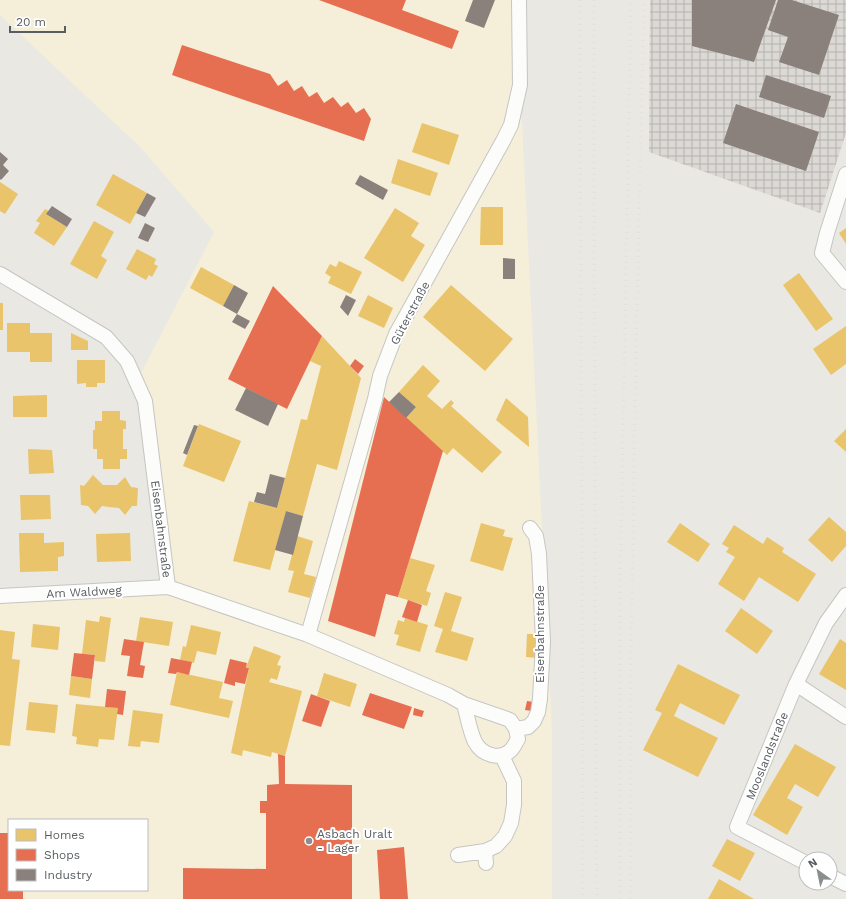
<svg xmlns="http://www.w3.org/2000/svg" width="846" height="899" viewBox="0 0 846 899" font-family="'Work Sans',sans-serif">
<style>
.commercial{fill:#f5eed9;fill-rule:evenodd}
.industrial{fill:url(#industrial-grid)}
.homes{fill:#e9c46a}
.shops{fill:#e76f51}
.industry{fill:#8a817c}
.lines{fill:none;stroke-linecap:round;stroke-linejoin:round}
.minor-casing{stroke:#c5c5c3;stroke-width:16}
.minor{stroke:#fcfcfb;stroke-width:14}
.rail{stroke:#e1e1e0;stroke-width:3;stroke-dasharray:1 5;stroke-linecap:butt}
.poi-dot{fill:#8b8e8e;stroke:#fff;stroke-width:1.5}
.labels{text-anchor:middle;stroke-width:4;stroke-linejoin:round;paint-order:stroke}
.street-label{font-size:12px;fill:#585d61;stroke:#fff}
.poi-label{font-size:12px;fill:#585d61;stroke:#fff;text-anchor:start}
</style>
<defs>
<pattern id="industrial-grid" width="8" height="8" patternUnits="userSpaceOnUse"><rect width="8" height="8" fill="#dcd9d5"/><path d="M0 4h8M4 0v8" fill="none" stroke="#b5b3b0"/></pattern>
</defs>
<rect width="100%" height="100%" fill="#e9e8e2"/>
<path class="commercial" d="M0,0h516l36,730v169h-552v-298l165,-9 -25,-217 74,-143 -74,-85 -140,-132zM9,820h138v70h-138z"/>
<path class="industrial" d="M650,0h196v133l-26,80 -171,-61z"/>
<path class="homes" d="M422,123l37,12 -10,30 -37,-13z
M398,159l40,14 -8,23 -39,-13z
M113,174l34,19 -17,31 -34,-19z
M0,182l18,12 -13,20 -5,-3z
M481,207h22v38h-23z
M395,208l24,15 -8,13 14,9 -22,37 -39,-24z
M45,209l4,2 -3,3 21,13 -13,19 -20,-13 6,-10 -4,-2z
M94,221l20,11 -13,24 6,4 -10,19 -27,-15z
M846,228v16l-7,-11z
M137,249l19,10 -2,5 4,2 -6,11 -3,-2 -3,5 -20,-11z
M339,261l23,11 -11,22 -23,-11 3,-6 -6,-4 5,-9 6,3z
M201,267l33,18 -11,21 -33,-18z
M799,273l34,46 -17,12 -33,-46z
M451,285l62,54 -28,32 -62,-54z
M368,295l25,13 -9,20 -26,-12z
M0,303h3v27h-3z
M7,323h23v10h22v29h-22v-10h-23z
M846,326v38l-15,11 -18,-26z
M71,333l17,8v9h-17z
M322,336l39,42 -24,92 -20,-6 -14,52 -17,-5 -16,59 -37,-9 16,-60 28,7 24,-89 6,1 14,-54 -11,-5z
M77,360h28v23h-8v4h-11v-4l-9,1z
M423,365l17,16 -13,15 15,13 9,-9 3,3 -3,3 51,46 -20,21 -29,-25 -6,7 -41,-37 10,-11 -17,-15z
M47,395v22h-34v-21z
M506,398l22,19 1,30 -33,-27z
M102,411h18v9l6,1v8h-3v20h4v10h-7v10h-17v-10h-6v-10h-4v-19h2v-9h7z
M199,424l42,17 -17,41 -41,-16z
M846,429v23l-12,-11z
M28,449l24,1 2,23 -25,1z
M93,475l10,10h14l8,-8 6,10 7,1 -1,18h-5l-7,9 -6,-7 -10,-1 -7,-1 -7,8 -7,-8 -7,-1 -1,-20 4,1z
M20,495h30l1,24 -30,1z
M829,517l17,15v14l-14,16 -24,-22z
M481,523l24,7 -2,6 10,2 -10,33 -33,-10z
M680,523l30,21 -12,18 -31,-20z
M734,525l29,19 4,-7 17,11 -2,4 34,22 -18,28 -39,-25 -15,24 -26,-17 17,-27 -9,-5 3,-4 -7,-4z
M19,533h25v10l20,-1v14l-6,1v14l-38,1z
M130,533l1,28 -34,1 -1,-28z
M297,536l16,5 -9,33 12,3 -6,21 -22,-6 6,-21 -6,-1z
M410,558l25,7 -9,26 5,2 -4,13 -29,-9z
M445,592l17,5 -11,34 23,7 -7,23 -32,-9 8,-23 -9,-3z
M741,608l32,23 -16,23 -32,-23z
M100,616l11,2 -6,44 -10,-1v-6l-13,-1 4,-34 13,2z
M140,617l33,5 -4,24 -33,-5z
M405,618l23,7 -8,27 -24,-7 3,-10 -5,-1 4,-14 6,2z
M33,624l27,3 -2,23 -27,-3z
M191,625l30,7 -5,23 -19,-4 -3,12 -14,-3 3,-14 3,1z
M0,630l15,2 -3,27 8,1 -10,86 -10,-1z
M527,634h11l-1,24 -11,-1z
M840,639l6,4v47l-27,-16z
M254,646l27,10 -4,9 4,1 -4,14 -6,-2 -2,4 33,9 -17,65 -13,-4 -1,5 -28,-7 -1,6 -11,-3 18,-85h-3z
M678,664l62,31 -16,30 -44,-22 -6,13 44,22 -20,39 -55,-27 19,-37 -7,-3z
M177,672l46,10 -4,16 14,3 -4,17 -59,-13z
M324,673l33,11 -7,23 -33,-11z
M71,676l21,3 -2,19 -21,-3z
M29,702l29,3 -3,28 -29,-3z
M76,704l42,4 -4,32 -15,-1 -1,8 -22,-3 1,-7 -5,-1z
M133,710l30,4 -4,29 -18,-2 -1,6 -12,-1z
M795,744l41,23 -18,30 -23,-13 -8,14 16,9 -16,28 -34,-20z
M727,839l28,14 -15,28 -28,-15z
M719,879l35,20h-46z"/>
<path class="shops" d="M319,0h87l-4,10 57,21 -7,18z
M182,45l88,29 8,12 9,-6 7,11 8,-5 7,11 8,-5 7,11 9,-6 8,10 7,-5 8,11 8,-5 7,11 -7,22 -192,-66z
M273,286l49,50 -35,73 -59,-30z
M355,359l9,7 -6,8 -8,-8z
M384,397l59,54 -45,146 -12,-3 -11,43 -47,-16z
M408,600l14,5 -5,17 -15,-5z
M124,639l20,3 -4,23 5,1 -2,12 -16,-2 3,-20 -9,-1z
M74,653l21,2 -3,24 -21,-3z
M171,658l21,4 -3,13 -12,-3 -1,2 -8,-1z
M230,659l17,4 -1,5h3l-4,16 -10,-2v4l-11,-3z
M107,689l19,2 -3,24 -6,-1 1,-6 -13,-1z
M370,693l42,14 -8,22 -42,-14z
M311,694l19,7 -9,26 -19,-6z
M527,701l7,1 -2,9 -7,-1z
M414,708l10,3 -2,6 -9,-2z
M278,754l7,2v28l67,1v114h-169v-31l83,1v-56h-6v-12h7v-16l12,-1z
M0,833h9v57h14v9h-23z
M404,847l4,52h-28l-3,-49z"/>
<path class="industry" d="M473,0h22l-11,28 -19,-7z
M692,0h84l-22,62 -62,-16z
M778,0h14l47,15 -20,60 -40,-13 9,-25 -20,-7z
M766,75l65,21 -7,22 -65,-21z
M736,104l83,28 -13,39 -83,-28z
M0,152l8,7 -5,6 6,6 -8,9 -1,-1z
M360,175l28,15 -5,10 -28,-16z
M147,193l9,5 -11,19 -9,-4z
M52,206l20,13 -5,8 -21,-13z
M145,223l10,5 -7,14 -10,-4z
M503,258l12,1v20h-12z
M234,285l14,8 -11,21 -14,-8z
M346,295l10,5 -8,16 -8,-9z
M237,314l13,7 -5,8 -13,-7z
M246,388l32,16 -10,22 -33,-16z
M399,392l17,15 -10,11 -17,-16z
M194,425l4,1 -11,29 -4,-2z
M270,474l15,4 -8,30 -23,-6 3,-10 8,2z
M286,511l17,5 -10,39 -18,-5z"/>
<g class="lines">
<defs>
<path id="minor" d="M846,174l-19,59 -5,20 24,29
M0,274l106,63 21,24 18,40 23,186
M0,596l168,-9 140,48 140,60 16,9 46,16 6,9 2,10c-2,3 -4,8 -7,11 -11,11 -29,5 -36,-8 -5,-10 -8,-27 -11,-38
M308,635l67,-236 5,-23 16,-42 107,-193 8,-16 9,-40 -1,-85
M796,684l50,33
M516,729l12,-2 6,-6 4,-9 2,-13 3,-57 -4,-88 -3,-18 -6,-8
M458,855l27,-4
M486,863l-1,-12 11,-5 9,-10 6,-13 3,-18v-24l-12,-25
M806,863l-69,-36 59,-143 30,-61 20,-28
M830,876l16,8"/>
</defs>
<use href="#minor" class="minor-casing"/>
<use href="#minor" class="minor"/>
<path class="rail" d="M580,0l3,899
M594,0l1,563v81l2,255
M620,899v-301l11,-598
M631,899v-241l4,-256 9,-402"/>
</g>
<circle class="poi-dot" cx="309" cy="841" r="4"/>
<g class="labels">
<g class="street-label">
<text transform="translate(410 313) rotate(-62)" y="4">Güterstraße</text>
<text transform="translate(161 529) rotate(83)" y="4">Eisenbahnstraße</text>
<text transform="translate(84 592) rotate(-3)" y="4">Am Waldweg</text>
<text transform="translate(540 634) rotate(-90)" y="4">Eisenbahnstraße</text>
<text transform="translate(767 756) rotate(-68)" y="4">Mooslandstraße</text>
</g>
<g class="poi-label">
<text x="317" y="838">Asbach Uralt<tspan x="317" dy="14">- Lager</tspan></text>
</g>
</g>
<rect x="8" y="819" width="140" height="72" fill="#ffffff" stroke="#bcbec0"/>
<rect x="16" y="829" width="20" height="12" fill="#e9c46a" stroke="#bcbec0"/>
<text x="44" y="839" font-size="12" fill="#585d61">Homes</text>
<rect x="16" y="849" width="20" height="12" fill="#e76f51" stroke="#bcbec0"/>
<text x="44" y="859" font-size="12" fill="#585d61">Shops</text>
<rect x="16" y="869" width="20" height="12" fill="#8a817c" stroke="#bcbec0"/>
<text x="44" y="879" font-size="12" fill="#585d61">Industry</text>
<g transform="translate(818 871) rotate(327)"><circle r="19" fill="#ffffff" stroke="#bcbec0"/>
<path d="M0-3L7 15L0 10L-7 15Z" fill="#8b8e8e"/>
<text y="-6" font-size="11" font-weight="bold" text-anchor="middle" fill="#585d61">N</text>
</g>
<path d="M10 26v6h55v-6" fill="none" stroke="#585d61" stroke-width="2"/>
<text x="16" y="26" font-size="12" fill="#585d61" stroke="#ffffff" stroke-width="3" paint-order="stroke">20 m</text>
</svg>
